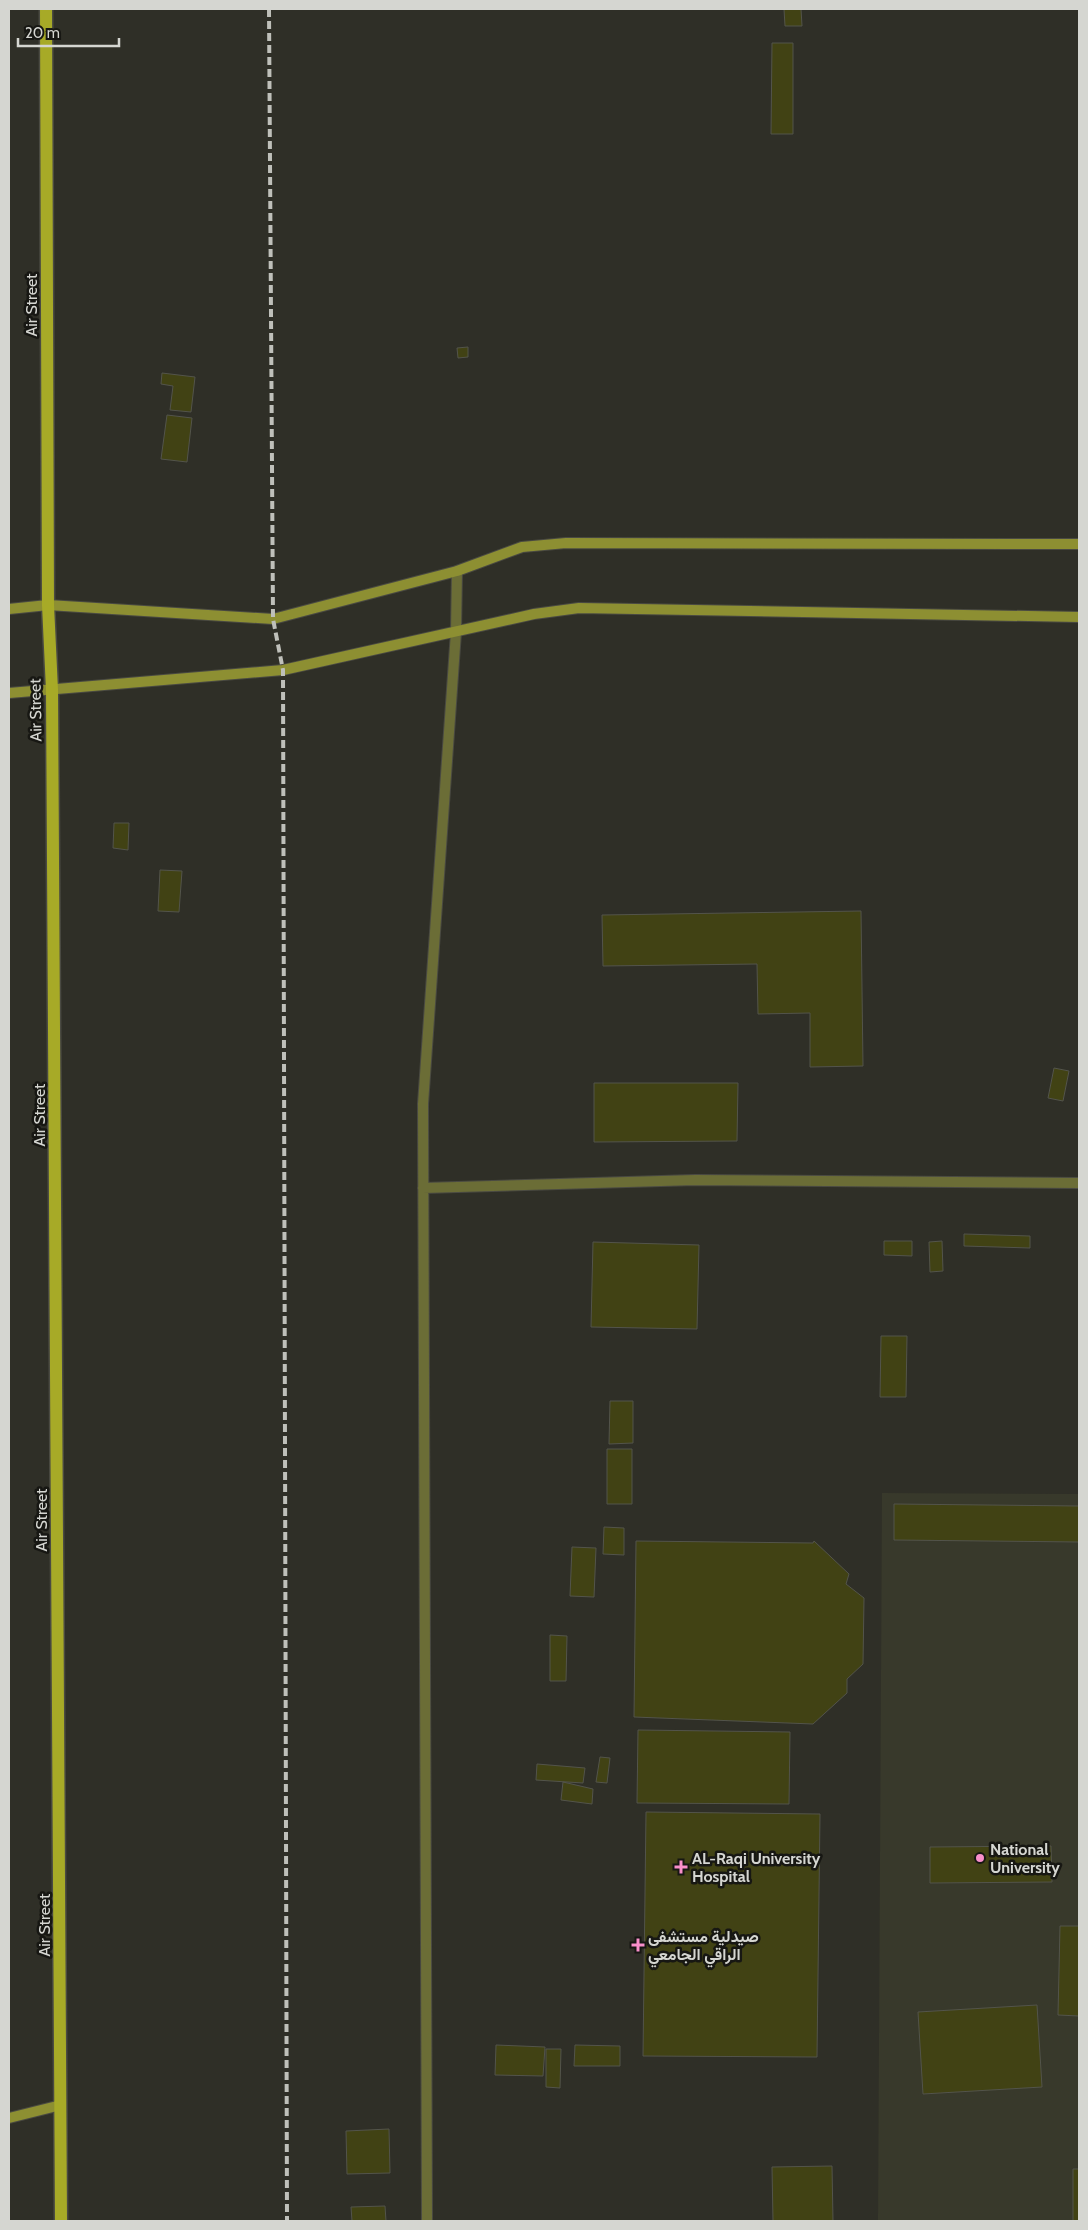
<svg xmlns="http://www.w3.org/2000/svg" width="1088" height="2230" viewBox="0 0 1088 2230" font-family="Cabin,Vazirmatn,sans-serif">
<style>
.built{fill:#38392b}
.building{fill:#414214;stroke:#53544b}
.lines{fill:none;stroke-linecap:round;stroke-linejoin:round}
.street-casing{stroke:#4a4a42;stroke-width:12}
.secondary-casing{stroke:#4a4a42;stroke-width:12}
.primary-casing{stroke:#4a4a42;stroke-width:15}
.street{stroke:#6b6d36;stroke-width:10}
.secondary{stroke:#8d8f32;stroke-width:10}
.primary{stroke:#a7aa27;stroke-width:12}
.rail{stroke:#bfc0ba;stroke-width:4;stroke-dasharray:8 4;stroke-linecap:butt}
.poi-dot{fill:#f98fca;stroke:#171713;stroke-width:2}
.labels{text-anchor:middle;stroke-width:5;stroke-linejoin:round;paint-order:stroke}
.street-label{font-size:16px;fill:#d5d6d1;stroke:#171713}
.poi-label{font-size:16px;font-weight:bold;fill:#d5d6d1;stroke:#171713;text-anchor:start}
</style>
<rect width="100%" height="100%" fill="#2f2f27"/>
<path class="built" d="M882,1493l197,1v727h-201z"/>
<path class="building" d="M784,9h17l1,17h-17z
M772,43h21v91h-22z
M468,347v10l-10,1 -1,-10z
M162,373l33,4 -4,35 -21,-2 3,-24 -12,-2z
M167,415l25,3 -5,44 -26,-3z
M114,823h15l-1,27 -15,-2z
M160,870l22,1 -3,41 -21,-1z
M861,911l2,155 -53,1v-54l-52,1 -1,-50 -154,2 -1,-51z
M1054,1068l15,3 -6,30 -15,-3z
M594,1083h144l-1,58 -143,1z
M964,1234l66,2v12l-66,-2z
M884,1241h28v15l-28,-1z
M942,1241l1,30 -13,1 -1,-30z
M593,1242l106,3 -2,84 -106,-2z
M881,1336h26l-1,61h-26z
M610,1401h23v42l-24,1z
M607,1449h25v55h-25z
M894,1504l185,2v36l-185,-2z
M604,1527l20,1v27l-21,-1z
M636,1541l177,2 1,-2 35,33 -3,10 18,14 -1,66 -16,15v14l-34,31 -179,-7z
M572,1547l24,1 -2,49 -24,-1z
M550,1635l17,1 -1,45h-16z
M638,1730l152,2 -1,72 -152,-1z
M600,1757l10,1 -3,25 -11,-1z
M537,1764l48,4 -2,15 -47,-3z
M563,1782l30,7 -1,15 -31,-4z
M646,1812l174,2 -3,243 -174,-1z
M1051,1846l1,36 -122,1v-36z
M1060,1926h19v90l-21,-1z
M1037,2005l5,82 -119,7 -5,-82z
M496,2045l49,2 -2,29 -48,-1z
M575,2045l45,1v20h-46z
M546,2049h15l-1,39 -14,-1z
M389,2129l1,44 -43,1 -1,-43z
M832,2166l1,55h-60l-1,-54z
M1073,2169h6v52h-6z
M385,2206l1,15h-34l-1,-14z"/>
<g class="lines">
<defs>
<path id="street" d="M423,1188l272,-8 384,3
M427,2221l-4,-1117 33,-472 1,-61"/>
<path id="secondary" d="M9,609l39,-4 225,14 184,-48 65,-24 44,-4 513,1
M9,693l274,-23 251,-56 45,-6 500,9
M9,2118l52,-13"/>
<path id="primary" d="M46,9l2,596 4,85 9,1531"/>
</defs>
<use href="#street" class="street-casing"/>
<use href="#secondary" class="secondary-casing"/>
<use href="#primary" class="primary-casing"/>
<use href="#street" class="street"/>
<use href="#secondary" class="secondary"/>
<use href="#primary" class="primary"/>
<path class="rail" d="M269,9l4,610 10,51 4,1551"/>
</g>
<g class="poi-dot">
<circle cx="980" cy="1858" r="5"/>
<path d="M678.5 1859.5h5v5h5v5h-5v5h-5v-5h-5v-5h5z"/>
<path d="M635.5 1937.5h5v5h5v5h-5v5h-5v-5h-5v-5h5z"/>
</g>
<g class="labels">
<g class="street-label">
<text transform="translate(31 305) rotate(-90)" y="6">Air Street</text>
<text transform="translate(35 710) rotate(-91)" y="6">Air Street</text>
<text transform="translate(39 1115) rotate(-90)" y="6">Air Street</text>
<text transform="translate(41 1520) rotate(-90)" y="6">Air Street</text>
<text transform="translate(44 1925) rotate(-90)" y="6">Air Street</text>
</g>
<g class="poi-label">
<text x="990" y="1855">National<tspan x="990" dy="18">University</tspan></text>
<text x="692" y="1864">AL-Raqi University<tspan x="692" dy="18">Hospital</tspan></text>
<text x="648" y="1942">صيدلية مستشفى<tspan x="648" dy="18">الراقي الجامعي</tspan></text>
</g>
</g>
<rect width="1088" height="2230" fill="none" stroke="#d5d6d1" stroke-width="20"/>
<path d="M18 38v8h101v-8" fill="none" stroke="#d5d6d1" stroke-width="2.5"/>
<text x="25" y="38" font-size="15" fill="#d5d6d1" stroke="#171713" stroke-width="4" paint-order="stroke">20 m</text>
</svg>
